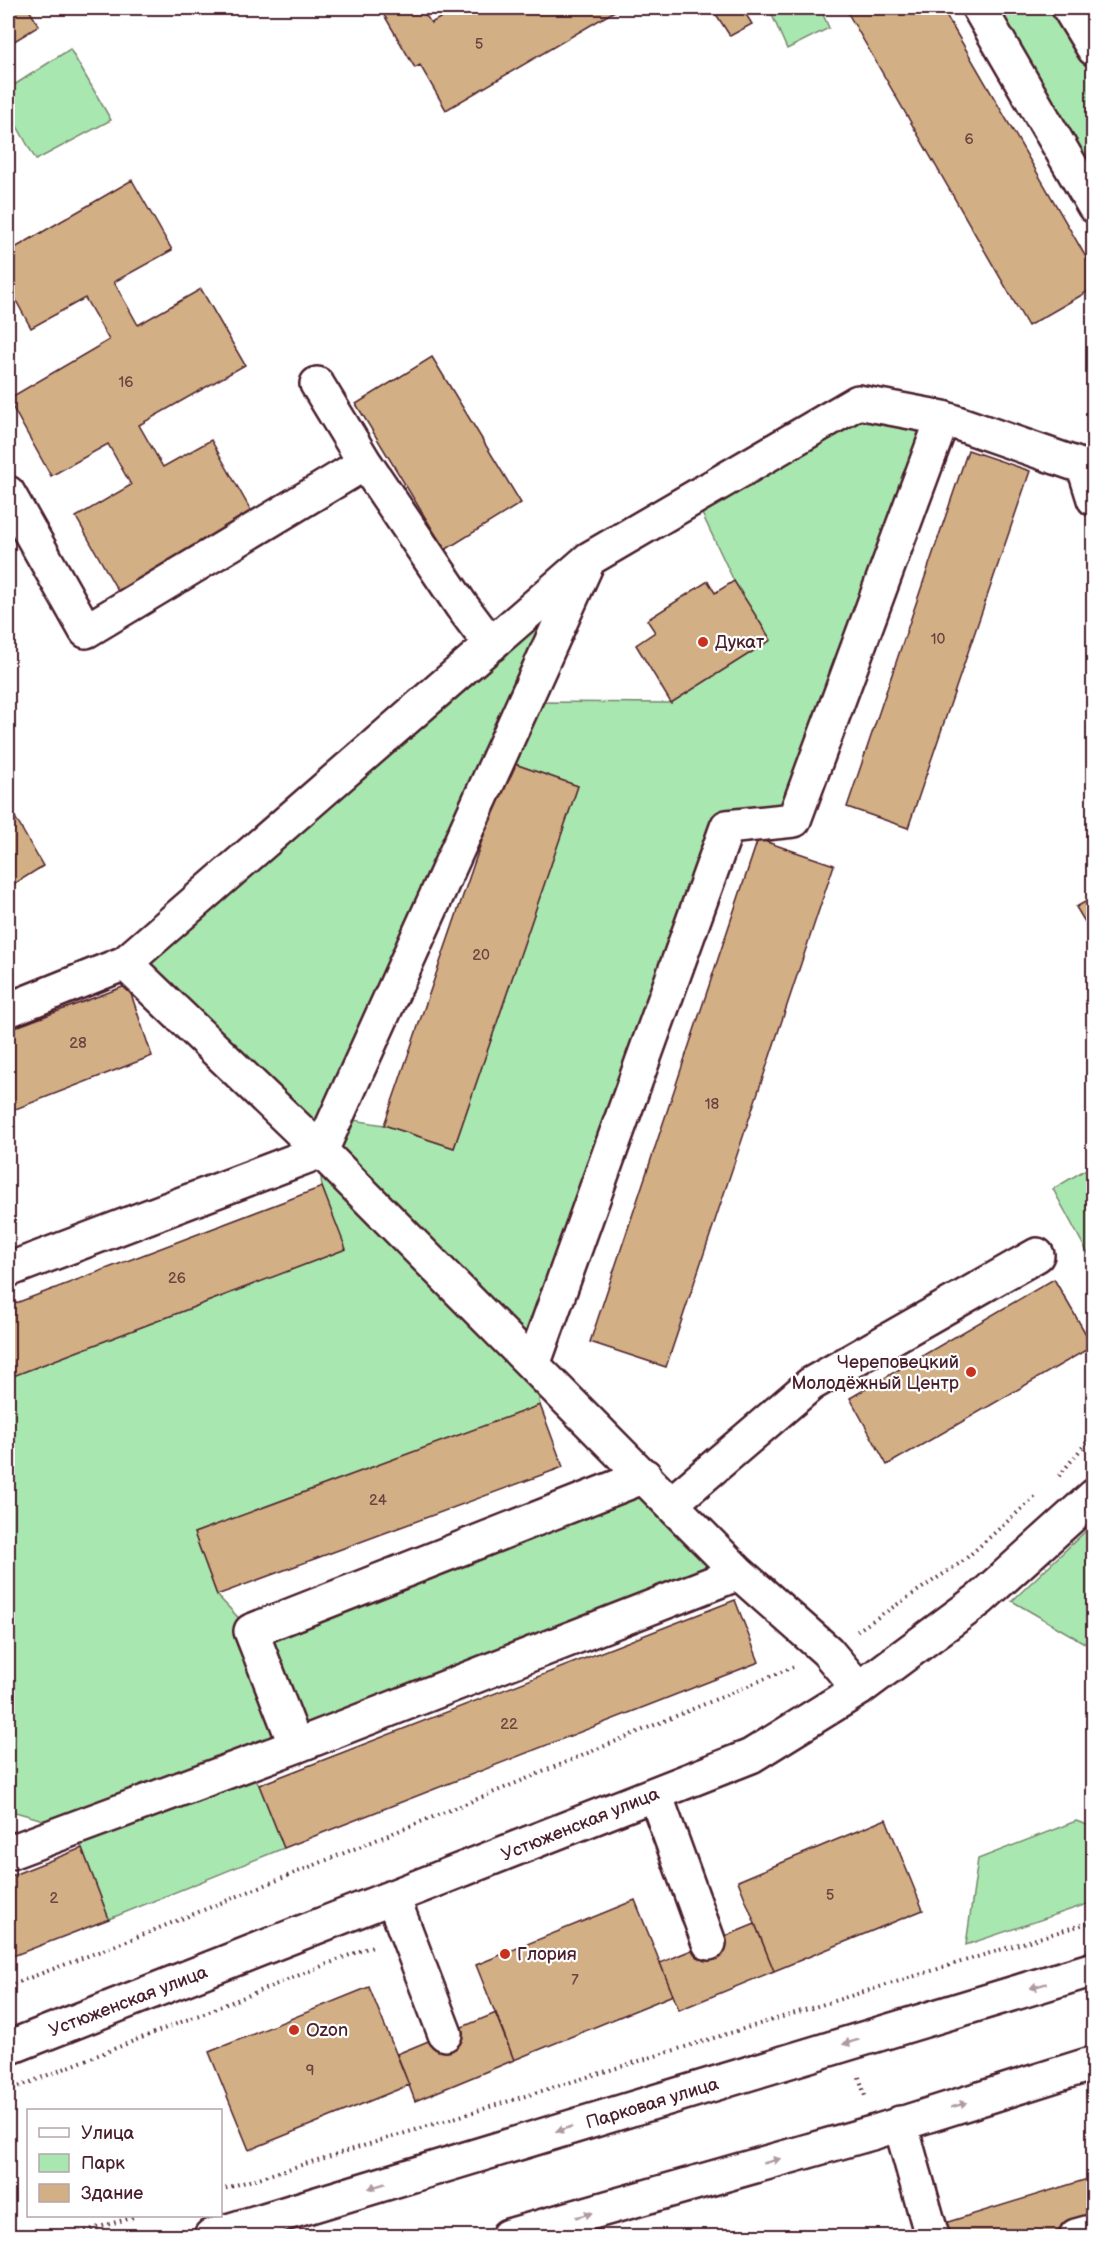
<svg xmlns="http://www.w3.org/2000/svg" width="1101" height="2244" viewBox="0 0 1101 2244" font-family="'Balsamiq Sans',sans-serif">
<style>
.green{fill:#a8e8b0;stroke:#79846e;stroke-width:1.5}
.building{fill:#d2af84;stroke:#4a1f2b;stroke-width:1.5}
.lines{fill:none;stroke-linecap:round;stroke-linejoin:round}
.minor-casing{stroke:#4a1f2b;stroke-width:38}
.major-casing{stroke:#4a1f2b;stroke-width:38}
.path{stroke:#4a1f2b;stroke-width:4;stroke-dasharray:1.5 4.5;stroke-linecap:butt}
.minor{stroke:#fff;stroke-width:33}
.major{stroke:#fff;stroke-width:33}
.oneway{fill:#ae9aa0}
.poi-dot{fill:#c8321e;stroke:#fff;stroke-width:2}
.labels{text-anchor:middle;stroke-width:4.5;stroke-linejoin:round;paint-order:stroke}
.number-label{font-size:15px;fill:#6c4341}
.poi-label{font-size:18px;fill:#4a1f2b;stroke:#fff;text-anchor:start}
.street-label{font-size:18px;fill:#4a1f2b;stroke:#fff}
</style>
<rect width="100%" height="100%" fill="#fff"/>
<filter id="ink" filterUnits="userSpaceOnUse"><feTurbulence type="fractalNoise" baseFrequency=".0167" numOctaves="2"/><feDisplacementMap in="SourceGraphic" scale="12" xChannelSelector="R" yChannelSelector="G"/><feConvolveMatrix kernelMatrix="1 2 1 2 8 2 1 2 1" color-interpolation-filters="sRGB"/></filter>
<g filter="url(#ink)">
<path class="green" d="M769,8h51l9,20 -42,21z
M986,8h77l30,52v134z
M70,49l41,71 -75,40 -28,-50v-21z
M859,408l75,15 -143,391 -68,7 -193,532 10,52 -346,128 23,62 34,36 394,-155 94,97 -489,198 9,14 25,63 -175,71 -27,-71 -14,-21 -60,-17v-432l337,-129 -23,-62 -3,-28 22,-41 43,7 70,23 124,-362 -69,-24 26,-60 136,1 99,-63 -36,-59 -37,-78z
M567,588l-248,553 -184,-177z
M1093,1165v98l-40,-74z
M1093,1524v124l-81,-47z
M1076,1821l17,6v75l-127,43 12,-86z"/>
<path class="building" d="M8,8h20l11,18 -31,19z
M396,8h25l10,15 27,-15h162l-174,102 -26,-45 -5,3 -31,-53z
M712,8h30l10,16 -22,12z
M845,8h97l152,263v17l-66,38z
M132,180l40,70 -58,32 24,43 63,-36 44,76 -106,60 24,42 48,-27 43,76 -135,77 -43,-76 55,-32 -23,-41 -57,32 -43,-77 101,-59 -24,-42 -54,30 -23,-42v-34z
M432,357l89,146 -76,47 -89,-146z
M968,450l62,21 -122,357 -61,-21z
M708,581l7,12 19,-12 37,59 -100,63 -35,-58 19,-13 -8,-12z
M509,762l69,24 -124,362 -70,-23z
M8,805l35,61 -35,22z
M758,839l76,26 -168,502 -76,-25z
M1094,897v40l-18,-30z
M128,985l24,71 -144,56v-82z
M322,1187l24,62 -338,129v-72z
M1054,1279l39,67 -206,119 -37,-67z
M540,1405l23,62 -346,128 -23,-62z
M735,1600l24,62 -475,186 -25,-63z
M886,1819l37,91 -149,61 -36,-90z
M82,1848l27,71 -101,39v-81z
M635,1900l38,95 -159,65 -38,-95z
M755,1924l19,47 -95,39 -19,-47z
M369,1987l40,98 -160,65 -40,-98z
M496,2013l18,47 -99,41 -18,-47z
M1094,2177v45l-48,14h-107l-4,-10z"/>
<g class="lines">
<defs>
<path id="minor" d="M979,8l115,198
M1069,8l25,41
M317,384l48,79
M8,493l78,138 279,-168 96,142 30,40
M589,559l-464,404 196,188 418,422 88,78 32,38
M8,1010l117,-47
M8,1270l313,-119 268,-592 269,-157 85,16
M533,1365l194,-538 67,-7 149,-402 141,49 10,32
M672,1503l139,-119 226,-129
M296,1746l-45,-115 394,-155
M655,1794l54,149
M8,1853l288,-107 443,-173
M393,1898l52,136
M8,2048l743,-292 108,-67 121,-90 114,-103
M900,2123l32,113
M1076,2236l18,-5"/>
<path id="major" d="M211,2236l883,-267
M508,2236l367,-104 219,-69"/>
</defs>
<use href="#minor" class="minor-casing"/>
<use href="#major" class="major-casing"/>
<path class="path" d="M1059,1476l35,-43
M857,1631l106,-70 72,-64
M8,1986l119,-45 370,-150 296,-124
M859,2077l7,22
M8,2091l367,-146
M220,2190l874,-269
M68,2236l69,-20"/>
<use href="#minor" class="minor"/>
<use href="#major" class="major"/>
</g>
<defs><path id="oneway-solid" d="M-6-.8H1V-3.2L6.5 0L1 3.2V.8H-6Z" transform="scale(1.5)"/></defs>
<g class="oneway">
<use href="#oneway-solid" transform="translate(1038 1986) rotate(163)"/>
<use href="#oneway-solid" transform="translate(851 2042) rotate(163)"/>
<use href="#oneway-solid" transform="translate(959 2105) rotate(-17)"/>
<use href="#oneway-solid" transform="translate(564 2129) rotate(163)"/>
<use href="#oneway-solid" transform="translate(772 2161) rotate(-16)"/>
<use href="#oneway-solid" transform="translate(377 2186) rotate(163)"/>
<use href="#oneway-solid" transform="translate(584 2215) rotate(-16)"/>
</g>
</g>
<g class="poi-dot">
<circle cx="703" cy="642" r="6"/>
<circle cx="971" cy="1372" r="6"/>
<circle cx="505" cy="1954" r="6"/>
<circle cx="294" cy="2030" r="6"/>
</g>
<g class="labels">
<g class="number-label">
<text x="479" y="49">5</text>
<text x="969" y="144">6</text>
<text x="126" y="387">16</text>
<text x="938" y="644">10</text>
<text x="481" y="960">20</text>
<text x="78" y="1048">28</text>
<text x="712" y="1109">18</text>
<text x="177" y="1283">26</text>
<text x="378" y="1505">24</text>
<text x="509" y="1729">22</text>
<text x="830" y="1900">5</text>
<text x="54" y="1903">2</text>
<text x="575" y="1985">7</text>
<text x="310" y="2075">9</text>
</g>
<g class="poi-label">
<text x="715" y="648">Дукат</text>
<text x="959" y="1368" text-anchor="end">Череповецкий<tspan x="959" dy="21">Молодёжный Центр</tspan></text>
<text x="517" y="1960">Глория</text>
<text x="306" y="2036">Ozon</text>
</g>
<g class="street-label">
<text transform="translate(580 1824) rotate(-22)" y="6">Устюженская улица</text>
<text transform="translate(128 2001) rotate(-21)" y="6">Устюженская улица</text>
<text transform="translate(652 2103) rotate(-17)" y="6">Парковая улица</text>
</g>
</g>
<rect width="1101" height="2244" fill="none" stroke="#fff" stroke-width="30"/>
<rect x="15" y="15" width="1071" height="2214" fill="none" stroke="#4a1f2b" stroke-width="2" filter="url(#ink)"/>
<rect x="27" y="2109" width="195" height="108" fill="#ffffff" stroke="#b7a5aa" stroke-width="1.5"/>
<rect x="39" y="2128" width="30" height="9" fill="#ffffff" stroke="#b7a5aa" stroke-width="1.5"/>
<text x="81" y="2139" font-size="18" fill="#4a1f2b">Улица</text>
<rect x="39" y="2154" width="30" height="18" fill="#a8e8b0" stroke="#b7a5aa" stroke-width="1.5"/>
<text x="81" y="2169" font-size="18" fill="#4a1f2b">Парк</text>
<rect x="39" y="2184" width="30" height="18" fill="#d2af84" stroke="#b7a5aa" stroke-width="1.5"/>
<text x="81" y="2199" font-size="18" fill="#4a1f2b">Здание</text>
</svg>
